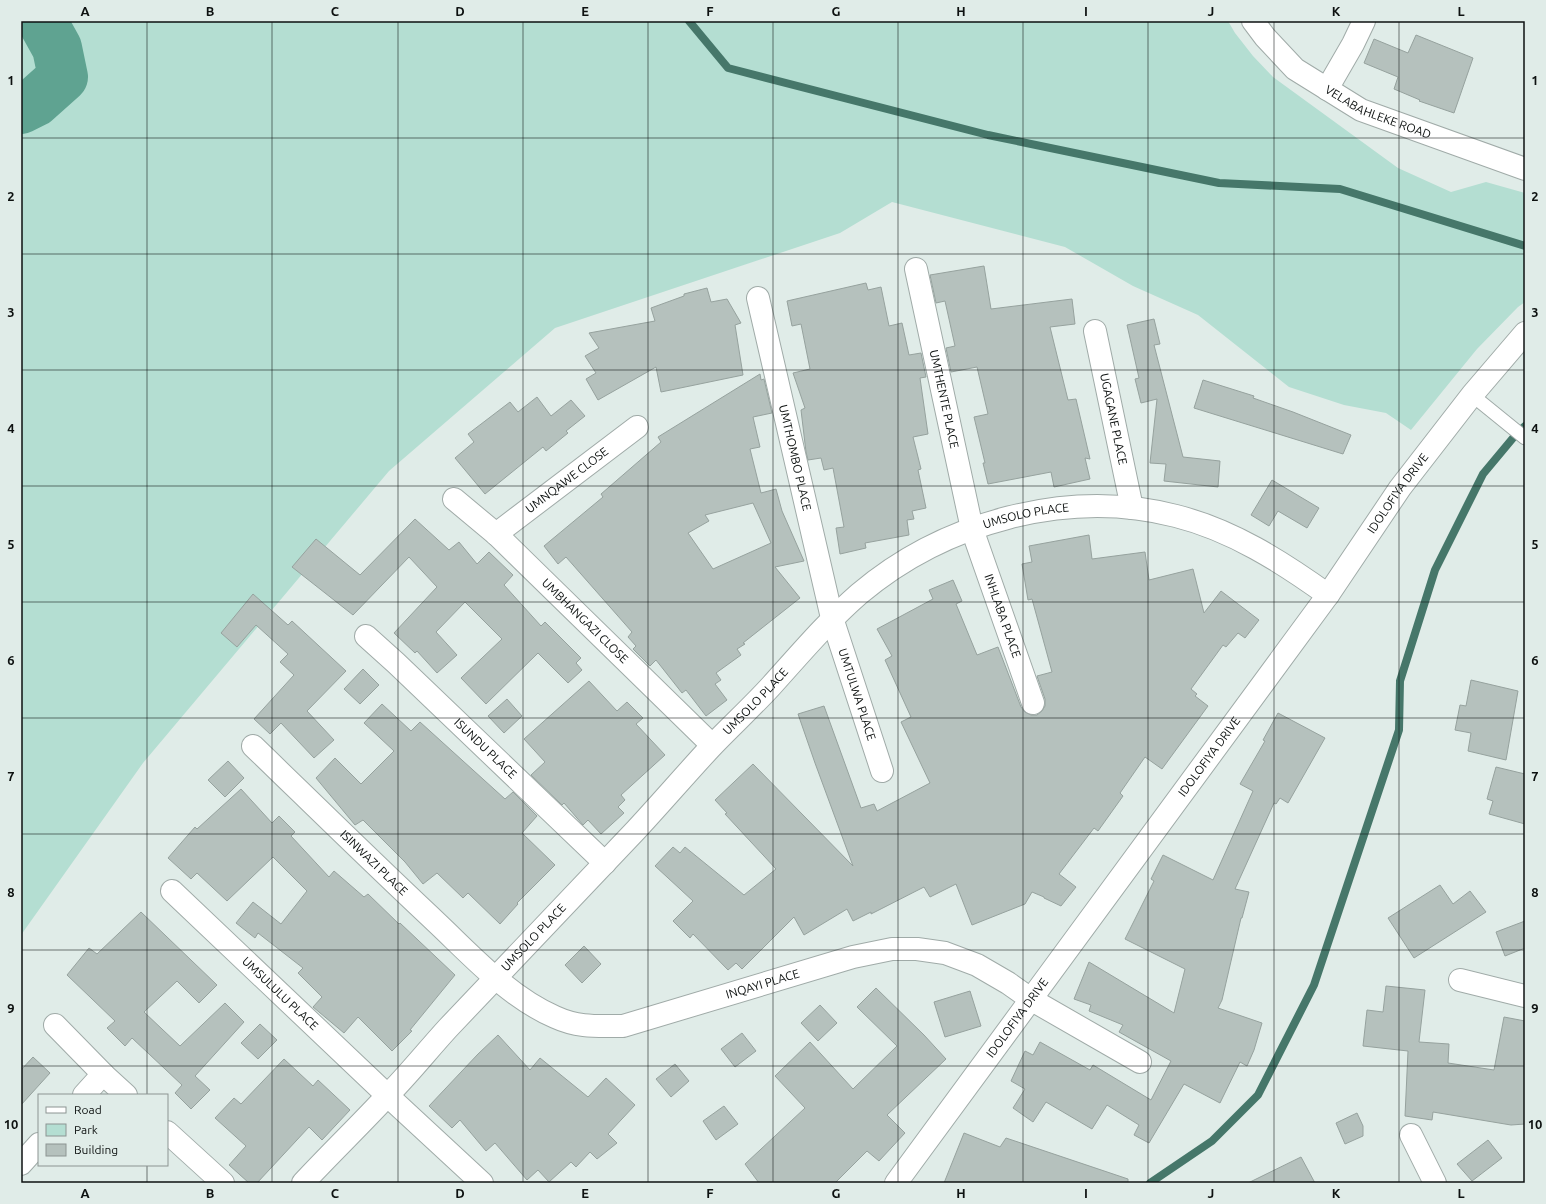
<svg xmlns="http://www.w3.org/2000/svg" width="1546" height="1204" viewBox="0 0 1546 1204" font-family="Ubuntu,sans-serif">
<style>
.green{fill:#b4ded2}
.lines{fill:none;stroke-linecap:round;stroke-linejoin:round}
.stream{stroke:#46776a;stroke-width:8}
.river{stroke:#5fa391;stroke-width:50}
.building{fill:#b5c1bd;stroke:#96a29e;fill-rule:evenodd}
.service-casing{stroke:#a0aba8;stroke-width:15}
.minor-casing{stroke:#a0aba8;stroke-width:24}
.service{stroke:#fff;stroke-width:13}
.minor{stroke:#fff;stroke-width:22}
.grid{fill:none;stroke:#0d1110;stroke-width:1;stroke-opacity:0.55}
.labels{text-anchor:middle;stroke-width:3;stroke-linejoin:round;paint-order:stroke}
.street-label{font-size:12px;fill:#0d1110;stroke:#e0ece8}
.neatline{fill:none;stroke:#0d1110;stroke-width:1.5}
.grid-label{font-size:13px;text-anchor:middle;font-weight:bold;fill:#0d1110}
</style>
<rect width="100%" height="100%" fill="#e0ece8"/>
<path class="green" d="M21,21h1207l7,12 18,23 20,21 125,91 53,24 35,-10 39,11v109l-7,5 -41,42 -66,81 -25,-17 -42,-8 -55,-18 -91,-72 -65,-29 -68,-39 -173,-45 -52,31 -285,95 -166,143 -246,292 -122,172z"/>
<g class="lines">
<path class="stream" d="M689,21l39,47 260,67 231,48 121,6 185,57
M1150,1183l62,-42 46,-46 56,-110 85,-255 1,-49 35,-111 48,-96 35,-42 7,-6"/>
<path class="river" d="M21,109l14,-7 28,-25 -6,-29 -15,-27"/>
</g>
<path class="building" d="M1416,35l57,23 -19,55 -35,-12 1,-1 -26,-11 4,-12 -34,-14 10,-24 34,14z
M984,266l7,43 81,-10 3,25 -25,3 18,73 8,-1 14,60 -5,-1 5,21 -36,8 -3,-15 -63,12 -5,-21h2l-11,-46 14,-3 -11,-47 -26,5 -5,-24 9,-2 -10,-45 -9,2 -6,-28z
M866,283l2,7 13,-3 8,39 13,-3 7,32 12,-2 5,24 -6,1 8,56 -15,3 8,32 -3,1 8,38 -14,3 2,8 -7,1 2,15 -44,8 1,5 -26,6 -4,-26 8,-1 -11,-59 -9,2 -3,-12 -13,2 -2,-8 -5,-42 4,-2 -12,-35 17,-4 -9,-45 -9,2 -5,-25z
M707,288l4,14 16,-3 14,24 -6,2 8,50 -82,17 -5,-25 -58,33 -12,-21 10,-6 -11,-17 14,-8 -10,-15 66,-12 -4,-13 33,-12v-2z
M1154,319l6,25 -6,1 29,112 37,4 -2,26 -54,-6 2,-17 -16,-1 7,-64 -16,4 -6,-24 4,-1 -12,-53z
M760,374l1,6 3,-1 8,34 -19,4 7,30 -10,2 11,44 15,-4 6,22 22,50 -29,6 25,31 -57,45 2,1 -8,5 4,6 -25,18 5,7 -6,4 12,16 -21,16 -20,-26 -4,3 -26,-33 -6,6 -17,-17 3,-3 -8,-9 4,-5 -66,-75 -8,7 -14,-18 59,-49 -2,-3 60,-52 -3,-5zM753,503l18,40 -58,26 -25,-36 21,-12 -4,-6z
M1203,380l51,16 -1,2 40,14 58,23 -8,19 -149,-46z
M537,397l14,19 20,-16 14,16 -19,15 2,2 -22,18 -3,-4 -58,47 -30,-36 19,-16 -6,-8 42,-32 8,10z
M1272,480l47,28 -12,20 -29,-17 -9,15 -18,-11z
M415,519l34,31 10,-8 18,22 12,-12 24,23 -9,10 37,41 4,-4 36,36 -5,5 6,7 -14,13 -30,-30 -52,51 -25,-26 41,-39 -37,-37 -29,30 21,23 -20,18 -20,-22 -2,2 -21,-20 43,-46 -28,-30 -56,58 -61,-48 24,-28 44,36z
M1089,535l3,24 53,-7 4,28 44,-11 11,44 17,-22 38,29 -14,18 -7,-5 -12,14 -3,-2 -32,44 6,5 -2,2 13,10 -46,63 -17,-12 -25,36 3,3 -25,35 -4,-3 -35,46 17,13 -15,19 -17,-8v-1l-12,-5 -7,12 -53,21 -16,-41 -26,13 -6,-10 -53,27v-2l-18,9 -6,-12 -43,26 -10,-18 -52,52 -6,-6 -8,7 -35,-36 -3,4 -17,-17 20,-20 -38,-35 18,-19 7,6 5,-6 59,48 32,-26 -51,-55 2,-1 -12,-13 38,-36 100,102 -38,-103 -17,-49 26,-8 37,102 13,-4 3,7 53,-28 -29,-61 10,-5 -26,-57 7,-4 -15,-27 56,-30 -4,-9 24,-10 9,21 -6,3 21,51 21,-8 23,60 4,5 6,3h6l5,-4 3,-5v-7l-8,-23 15,-4 -20,-73 -4,1 -6,-36 10,-2 -3,-16z
M253,594l35,31 4,-4 54,50 -39,40 27,29 -20,18 -33,-35 -11,11 -16,-15 40,-44 -14,-13 8,-8 -32,-29 -19,22 -16,-14z
M363,669l16,16 -19,19 -16,-15z
M1471,680l47,11 -12,69 -38,-9 3,-18 -16,-3 5,-25 6,1z
M589,681l28,30 10,-9 16,16 -7,6 29,31 -44,40 4,5 -7,7 6,6 -23,21 -13,-14 -5,5 -19,-22 -2,2 -31,-30 14,-13 -21,-23z
M507,699l15,17 -18,17 -16,-17z
M382,704l29,27 9,-9 85,77 8,-7 24,24 -15,17 33,32 -38,38 1,1 -18,20 -32,-31 -5,5 -26,-25 -14,11 -18,-22 -42,-42 -8,5 -39,-47 19,-20 26,26 33,-33 -30,-28z
M1278,713l47,25 -37,65 -8,-5 -4,6 -2,-1 -39,86 14,3 -7,26h-1l-19,82 -4,8 44,15 -8,27 -7,16 -7,-4 -20,41 -36,-19 -35,59 -15,-8 5,-10 -32,-20 -15,24 -46,-27 -13,20 -20,-14 12,-19 -14,-8 14,-30 8,4 7,-13 50,28 3,-5 58,35 20,-39 -52,-29 4,-7 -34,-14 2,-6 -17,-6 15,-37 85,51 11,-44 -60,-30 29,-58 -3,-2 12,-24 50,25 40,-89 -13,-7 25,-43 -2,-1z
M228,761l16,17 -19,19 -17,-17z
M1496,767l29,7v50l-36,-10 4,-13 -6,-2z
M241,789l31,34 7,-7 16,16 -4,4 38,41 5,-6 30,26 4,-3 31,30 1,-1 55,52 -45,55 2,1 -20,20 -34,-34 -14,16 -31,-26 9,-10 -24,-24 5,-5 -45,-35 -3,5 -19,-15 17,-21 28,22 26,-33 -34,-34 -46,44 -30,-28 -6,6 -23,-21 27,-31 2,2z
M1440,885l13,19 17,-13 16,21 -72,46 -26,-40z
M141,912l76,73 -18,18 -22,-22 -33,31 36,34 45,-43 19,19 -49,54 15,14 -19,19 -16,-16 7,-8 -50,-47 -7,8 -18,-18 8,-7 -48,-46 22,-27 8,6z
M1525,921v27l-20,8 -9,-24z
M584,946l17,18 -19,19 -17,-18z
M1386,986l39,4 -6,52 30,2 -1,19 46,7 10,-53 21,4v103l-14,1 -78,-13 -1,8 -27,-4 3,-65 -45,-5 4,-36 16,2z
M876,988l48,47 22,24 -59,56 18,18 -26,28 -12,-10 -32,32h-76l-14,-19 60,-56 -30,-32 35,-34 43,47 44,-43 -40,-39z
M970,991l11,35 -36,11 -11,-35z
M820,1005l17,18 -19,18 -17,-18z
M260,1024l17,16 -19,19 -17,-16z
M742,1033l14,18 -21,16 -14,-18z
M498,1035l32,35 10,-12 48,39 18,-19 29,27 -27,29 9,9 -20,16 -7,-7 -14,15 -5,-5 -22,20 -11,-12 -11,10 -32,-37 -9,8 -26,-31 -8,8 -23,-22 49,-52z
M33,1057l17,16 -29,32v-35z
M284,1059l29,27 5,-6 32,30 -28,30 -13,-13 -52,56h-8l-20,-18 17,-19 -31,-28 19,-20 7,6z
M675,1064l14,17 -18,16 -15,-18z
M724,1106l14,18 -22,16 -13,-19z
M1357,1113l6,13v10l-18,8 -9,-21z
M964,1133l36,14 6,-9 122,41v4h-184z
M1488,1140l14,18 -30,23 -15,-17z
M1301,1157l14,26h-67z"/>
<g class="lines">
<defs>
<path id="service" d="M1472,395l53,43"/>
<g id="minor">
<path id="s1" d="M1253,21l12,16 30,32 66,41 164,59"/>
<path d="M1327,89l26,-45 11,-23"/>
<path id="s2" d="M916,269l56,260 61,174"/>
<path id="s3" d="M758,298l74,320 50,153"/>
<path id="s4" d="M1095,331l37,177"/>
<path id="s5" d="M454,499l42,35 216,211"/>
<path id="s6" d="M496,534l141,-107"/>
<path id="s7" d="M366,636l30,27 209,200"/>
<path id="s8" d="M253,746c61,59 122,119 184,177 36,34 72,74 118,94 24,11 42,9 68,9l230,-69 39,-8h25l28,4 32,12 31,18 24,17 108,62"/>
<path id="s9" d="M172,891l216,205 94,87"/>
<path d="M1460,980l65,16"/>
<path d="M55,1025l48,49 23,21"/>
<path d="M84,1095l19,-21"/>
<path d="M167,1132l56,51"/>
<path d="M1411,1135l24,48"/>
<path d="M21,1164l18,-20"/>
<path id="s10" d="M303,1183c27,-29 56,-57 83,-86 22,-22 41,-46 62,-69 62,-66 125,-132 188,-198 25,-27 50,-56 75,-83 20,-21 42,-41 61,-62 28,-31 55,-63 87,-91 85,-72 209,-106 317,-78 56,14 106,46 152,79"/>
<path id="s11" d="M896,1183l432,-588 72,-107 72,-93 53,-62"/>
</g>
</defs>
<use href="#service" class="service-casing"/>
<use href="#minor" class="minor-casing"/>
<use href="#service" class="service"/>
<use href="#minor" class="minor"/>
</g>
<path class="grid" d="M147,21v1074M272,21v1162M398,21v1162M523,21v1162M648,21v1162M773,21v1162M898,21v1162M1023,21v1162M1148,21v1162M1274,21v1162M1399,21v1162M21,138h1504M21,254h1504M21,370h1504M21,486h1504M21,602h1504M21,718h1504M21,834h1504M21,950h1504M21,1066h1504M147,1165v18"/>
<g class="labels">
<g class="street-label">
<text dy="4" stroke="none"><textPath href="#s1" startOffset="158">VELABAHLEKE ROAD</textPath></text>
<text dy="4" stroke="none"><textPath href="#s2" startOffset="133">UMTHENTE PLACE</textPath></text>
<text dy="4" stroke="none"><textPath href="#s4" startOffset="90">UGAGANE PLACE</textPath></text>
<text dy="4" stroke="none"><textPath href="#s3" startOffset="164">UMTHOMBO PLACE</textPath></text>
<text dy="4" stroke="none"><textPath href="#s6" startOffset="89">UMNQAWE CLOSE</textPath></text>
<text dy="4" stroke="none"><textPath href="#s11" startOffset="853">IDOLOFIYA DRIVE</textPath></text>
<text dy="4" stroke="none"><textPath href="#s10" startOffset="997">UMSOLO PLACE</textPath></text>
<text dy="4" stroke="none"><textPath href="#s2" startOffset="358">INHLABA PLACE</textPath></text>
<text dy="4" stroke="none"><textPath href="#s5" startOffset="179">UMBHANGAZI CLOSE</textPath></text>
<text dy="4" stroke="none"><textPath href="#s3" startOffset="409">UMTULWA PLACE</textPath></text>
<text dy="4" stroke="none"><textPath href="#s10" startOffset="661">UMSOLO PLACE</textPath></text>
<text dy="4" stroke="none"><textPath href="#s7" startOffset="164">ISUNDU PLACE</textPath></text>
<text dy="4" stroke="none"><textPath href="#s11" startOffset="529">IDOLOFIYA DRIVE</textPath></text>
<text dy="4" stroke="none"><textPath href="#s8" startOffset="168">ISINWAZI PLACE</textPath></text>
<text dy="4" stroke="none"><textPath href="#s10" startOffset="337">UMSOLO PLACE</textPath></text>
<text dy="4" stroke="none"><textPath href="#s8" startOffset="622">INQAYI PLACE</textPath></text>
<text dy="4" stroke="none"><textPath href="#s9" startOffset="149">UMSULULU PLACE</textPath></text>
<text dy="4" stroke="none"><textPath href="#s11" startOffset="205">IDOLOFIYA DRIVE</textPath></text>
</g>
</g>
<rect width="1546" height="1204" fill="none" stroke="#e0ece8" stroke-width="44"/>
<rect x="38" y="1094" width="130" height="72" fill="#e0ece8" stroke="#8c9492"/>
<rect x="46" y="1107" width="20" height="6" fill="#ffffff" stroke="#8c9492"/>
<text x="74" y="1114" font-size="12" fill="#0d1110">Road</text>
<rect x="46" y="1124" width="20" height="12" fill="#b4ded2" stroke="#8c9492"/>
<text x="74" y="1134" font-size="12" fill="#0d1110">Park</text>
<rect x="46" y="1144" width="20" height="12" fill="#b5c1bd" stroke="#8c9492"/>
<text x="74" y="1154" font-size="12" fill="#0d1110">Building</text>
<rect x="22" y="22" width="1502" height="1160" class="neatline"/>
<g class="grid-label">
<text x="85" y="16">A</text>
<text x="210" y="16">B</text>
<text x="335" y="16">C</text>
<text x="460" y="16">D</text>
<text x="585" y="16">E</text>
<text x="710" y="16">F</text>
<text x="836" y="16">G</text>
<text x="961" y="16">H</text>
<text x="1086" y="16">I</text>
<text x="1211" y="16">J</text>
<text x="1336" y="16">K</text>
<text x="1461" y="16">L</text>
<text x="11" y="85">1</text>
<text x="1535" y="85">1</text>
<text x="11" y="201">2</text>
<text x="1535" y="201">2</text>
<text x="11" y="317">3</text>
<text x="1535" y="317">3</text>
<text x="11" y="433">4</text>
<text x="1535" y="433">4</text>
<text x="11" y="549">5</text>
<text x="1535" y="549">5</text>
<text x="11" y="665">6</text>
<text x="1535" y="665">6</text>
<text x="11" y="781">7</text>
<text x="1535" y="781">7</text>
<text x="11" y="897">8</text>
<text x="1535" y="897">8</text>
<text x="11" y="1013">9</text>
<text x="1535" y="1013">9</text>
<text x="11" y="1129">10</text>
<text x="1535" y="1129">10</text>
<text x="85" y="1198">A</text>
<text x="210" y="1198">B</text>
<text x="335" y="1198">C</text>
<text x="460" y="1198">D</text>
<text x="585" y="1198">E</text>
<text x="710" y="1198">F</text>
<text x="836" y="1198">G</text>
<text x="961" y="1198">H</text>
<text x="1086" y="1198">I</text>
<text x="1211" y="1198">J</text>
<text x="1336" y="1198">K</text>
<text x="1461" y="1198">L</text>
</g>
</svg>
